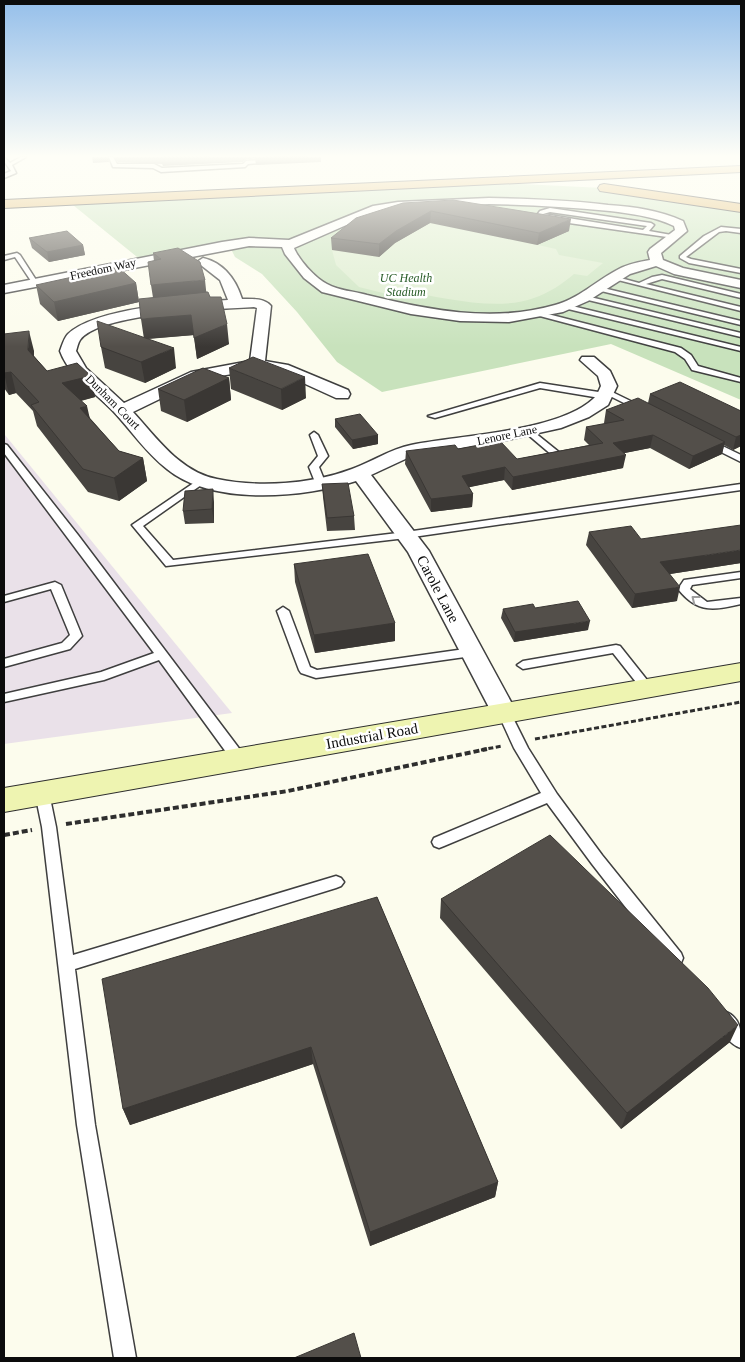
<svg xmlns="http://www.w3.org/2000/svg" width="745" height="1362" viewBox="0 0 745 1362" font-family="'Times New Roman',serif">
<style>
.industrial{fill:#eae1e9}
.green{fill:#c8e2bc}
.pitch{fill:#daebcc}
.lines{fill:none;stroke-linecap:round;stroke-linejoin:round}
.lane-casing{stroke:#3f3f3f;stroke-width:3}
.street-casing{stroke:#3f3f3f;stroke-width:3}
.secondary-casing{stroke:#2e2e2e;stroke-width:2}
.highway-casing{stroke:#1d1d1d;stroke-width:2}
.path-far1{stroke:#2e2e2e;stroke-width:3;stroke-dasharray:5 2.5;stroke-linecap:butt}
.path{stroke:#2e2e2e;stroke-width:4;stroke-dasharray:6 3;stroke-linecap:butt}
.lane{fill:#fff;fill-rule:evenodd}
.street{fill:#fff;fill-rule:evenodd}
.secondary{fill:#eef4b1;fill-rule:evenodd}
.highway{fill:#e0b667;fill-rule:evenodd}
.wall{fill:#474440}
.shaded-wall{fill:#3a3734}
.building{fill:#534f4a;stroke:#3a3734}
.oneway{stroke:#9e9e9e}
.labels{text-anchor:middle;stroke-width:5;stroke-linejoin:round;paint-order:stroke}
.far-street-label{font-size:12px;fill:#0c0c0c;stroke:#fff}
.far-park-label{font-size:12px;font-style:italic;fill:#265a25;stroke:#fff}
.street-label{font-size:15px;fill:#0c0c0c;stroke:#fff}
</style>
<rect width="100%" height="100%" fill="#fcfced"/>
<path class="industrial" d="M4,435h1l227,278 -228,31z"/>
<path class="green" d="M437,183l85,1 81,4 138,20v192l-130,-56 -229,48 -45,-30 -40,-50 -35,-38 -27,-17 -6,-12 -87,16 -74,-60z"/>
<path class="pitch" d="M403,215l124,8 42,8 -31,14 18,4 3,6 44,8 -16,13 -13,-2c-12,10 -25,19 -40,24 -38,14 -92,-1 -131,-7l-8,5 -36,-9 -23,-22 -4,-15 25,-20z"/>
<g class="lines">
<defs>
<path id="lane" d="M4,157l6,6 11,-6h5l-14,8 4,8 -12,5v-4l7,-3 -7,-10z
M109,157h4l4,7h37l8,4 81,-4 3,-3 55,-4h4l2,2 -59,5 -3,3 -84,5 -8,-4 -40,-1z
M550,208l101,15 3,2 -5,6 28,5 -3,2 -119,-17 -18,-6 3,-4zM550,212l97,14 -4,4 -100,-16z
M721,227l20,2v4l-15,-2 -7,1 -33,25 5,2 50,10v4l-52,-10 -9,-5v-2l24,-20z
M17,253l3,2 18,28 -1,1h-4l-18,-27 -11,3v-4z
M662,275l79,19v4l-79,-19 -16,5 95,23v4l-131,-33 3,-2 26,7 13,-6z
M599,287l142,34v4l-144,-35v-2z
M586,296l155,37v4l-157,-38v-2z
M564,304l177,43v4l-177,-43z
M536,311l145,37 10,7 7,11 43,12v4l-49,-12 -7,-11 -10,-7 -139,-37z
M540,383l65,10v-3h3l39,19 -7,2 -30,-15 -4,3 -66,-11 -105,30 -7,-2z
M529,428l36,29v4h-6l-33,-28v-4z
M314,432l4,3 10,21 -9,11 6,15 -5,3 -5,-3 -6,-15 9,-11 -8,-21z
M708,439l33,16v7l-36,-18 -2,-2z
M4,444l3,1 71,90 166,220 2,4 -2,4h-10l-75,-103 -55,20 -100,22v-8l97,-22 53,-19 -150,-200z
M201,478l5,3 -2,2 -61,43 30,34 233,-28 335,-48v6l-335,48 -240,28 -34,-41z
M741,572v6l-49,7 -2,4 17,13 34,-4v6c-27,6 -43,10 -63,-15l6,-9z
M55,582l6,3 21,51 -12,13 -66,18v-8l58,-16 8,-8 -19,-46 -47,13v-6z
M283,607l6,4 21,56 7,3 155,-22 6,4 -6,4 -156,22 -15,-5 -2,-3 -22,-59z
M616,645l4,1 31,39 2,3 -2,3h-8l-30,-38 -90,16 -6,-4 6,-4z
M504,709l5,1 19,38 29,46 45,61 79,98 2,5 -2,5 -6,2 -6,-2 -77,-99 -45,-61 -103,43 -5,2 -5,-2 -2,-4 2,-4 107,-45 -27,-45 -16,-35 1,-3z
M42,788l5,1 2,4 7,34 17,128 263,-79 5,2 3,4 -3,4 -5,2 -261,81 20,156 41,233h-22l-37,-233 -35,-298 -7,-34 2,-4z
M724,1011c18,7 17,21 17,37 -11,-3 -21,-18 -26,-29l3,-6z"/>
<path id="street" d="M489,198c40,1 80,2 119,7 27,2 51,5 75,16l4,10 -26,22 2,7 20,8 58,12v8l-67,-14 -18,-8 -26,8 -42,27 -25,11 -54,10 -49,-1 -49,-7 -89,-22 -18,-14 -19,-24 -3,-7 -33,-1 -245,47v-8l218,-43 27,-4 40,2 84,-34 25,-4zM489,204c41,1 80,3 121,7 22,3 43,5 64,15l1,4 -25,19 -2,3 2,8c-11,2 -23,4 -33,10 -21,11 -39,29 -62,35 -62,18 -127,5 -188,-10 -13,-4 -28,-4 -40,-11 -12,-6 -28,-24 -33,-36l82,-36 22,-4z
M203,258c21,5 33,22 39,41 10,0 22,-1 29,7l-6,55 23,4 60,25 2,4 -2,4h-12l-57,-26 -22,-2 -56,9 -68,33c24,26 47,60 84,67 42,9 95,5 135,-10 20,-7 38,-20 59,-24 49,-10 146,-13 182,-46 4,-3 6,-9 8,-13l-3,-10 -18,-16 2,-3h12l16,14 7,15 -9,19 -19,12 -28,11 -72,16 -75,11 -43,20 58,76 88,162 -4,6 -9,3 -9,-3 -87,-167 -52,-71c-52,17 -144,25 -189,-12 -21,-16 -36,-39 -54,-58 -18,-19 -44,-35 -53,-60 2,-5 4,-13 8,-17 29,-27 121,-32 160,-34l-8,-20 -23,-18zM254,307l3,1 -7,53 -59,11 -67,31 -38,-35 -10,-17c1,-3 2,-8 4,-11 19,-27 140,-31 174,-33z"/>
<path id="secondary" d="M741,663v18l-737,131v-24z"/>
<path id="highway" d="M741,166v6l-737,36v-8z
M604,184l137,20v8l-141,-21 -2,-3 2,-3z"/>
</defs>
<use href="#lane" class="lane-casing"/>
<use href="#street" class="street-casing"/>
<use href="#secondary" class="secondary-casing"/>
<use href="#highway" class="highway-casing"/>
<path class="path-far1" d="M535,739l206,-37
M481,750l21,-4"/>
<path class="path" d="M66,824l222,-33 199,-42
M4,835l28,-5"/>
<use href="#lane" class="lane"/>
<use href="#street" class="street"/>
<use href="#secondary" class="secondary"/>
<use href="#highway" class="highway"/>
</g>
<path class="wall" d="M114,157h207v5l-65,3 -1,-7 -9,1 -4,3 -79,4 -1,-2 -44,-2z
M403,203l166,28 -32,14 -107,-22 -35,20 -16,14 -47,-7 -1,-12z
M29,238l54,7 2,10 -36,7 -17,-14z
M153,253l54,39 3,5 19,47 -32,15 -3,-24 -46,4 28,29 -31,15 -40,-15 -4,-21 43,-10 9,-39 1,-37z
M136,283l3,19 -81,19 -18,-17 -4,-19z
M4,334l30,17v5l13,15 44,5 4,21 -14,4 9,17 29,33 24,7 4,23 -28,20 -31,-9 -51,-66 -4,-15 -17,-18 -7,2 -5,-7z
M229,368l77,30 -24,12 -51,-21z
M229,378l2,22 -44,22 -26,-11 -3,-22z
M650,394l91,17v35l-8,4 -9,-5 -2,9 -33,15 -39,-21 -26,5 -1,15 -111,22 -8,-10 -35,7 4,7 -1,13 -41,5 -26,-48 1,-13 52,-2 59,10 72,-14 -5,-5 2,-13 19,-3 -1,-1 2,-13 42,-7z
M335,419l43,16v9l-25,5 -18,-22z
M322,484l32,32 1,14 -28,1 -4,-34z
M214,502v21l-29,1 -2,-13z
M589,532l152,31 -71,11 7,27 -45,7 -46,-63z
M294,564l101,59v18l-80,12 -20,-71z
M535,608l53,22 -74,12 -13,-24 2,-9z
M377,897l121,285 -3,15 -125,49 -57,-182 -183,61 -7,-16z
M441,899l289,143 -109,87 -181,-211z"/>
<path class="shaded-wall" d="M92,157h16l1,5 -16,1z
M242,157h38l-34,2 -4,3z
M431,211l-1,12 -35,20 -16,14v-13l17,-13z
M571,219l-2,12 -32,14 2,-12z
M83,245l2,10 -36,7 -2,-10z
M205,280l2,19 -53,5 -3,-19z
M136,283l3,19 -81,19 -4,-19z
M191,315l3,20 -50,4 -3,-20z
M227,324l2,20 -32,15 -3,-21z
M29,331l5,20 -1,19 -5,-20z
M174,348l2,20 -31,15 -4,-21z
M11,372l5,21 -7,2 -5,-22z
M91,376l4,21 -28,7 -5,-21z
M305,377l1,21 -24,12 -1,-21z
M229,378l2,22 -44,22 -3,-22z
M87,406l5,22 -12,-20z
M378,435v9l-25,5 -1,-9z
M653,435l-3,13 -40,8 3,-13z
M741,435v11l-8,4 3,-13z
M725,442l-3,12 -33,15 4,-13z
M626,455l-3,13 -111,22 1,-13z
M143,458l4,23 -28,20 -5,-23z
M505,467l-1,13 -43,9 1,-13z
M213,489l1,13v21l-2,-14z
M473,494l-1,13 -41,5v-13z
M741,550v13l-84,13 3,-14z
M680,587l-3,14 -45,7 3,-14z
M590,621l-2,9 -74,12 1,-10z
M395,623v18l-80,12 -1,-18z
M738,1025l-8,17 -109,87 6,-16z
M311,1047l2,17 -183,61 -7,-16z
M498,1182l-3,15 -125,49v-14z"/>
<path class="building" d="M161,157h48l-47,2z
M271,157h17l-33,1z
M453,200l118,19 -32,14 -108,-22 -35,20 -17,13 -48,-6 25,-20 47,-15z
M67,231l16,14 -36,7 -18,-14z
M178,248l22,14 5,18 -54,5 -3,-23 13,-3 -8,-6z
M118,267l18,16 -82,19 -18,-17z
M208,292l2,5h11l6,27 -33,14 -3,-23 -50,4 -2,-20z
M97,321l77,27 -33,14 -40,-15z
M29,331l-1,19 19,21 30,-8 14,13 -29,7 25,23 -7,2 39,43 24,7 -29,20 -31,-9 -52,-64 8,-3 -28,-30 -7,1v-39z
M253,357l52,20 -24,12 -52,-21z
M203,368l26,10 -45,22 -26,-11z
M680,382l61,29v24l-5,2 -86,-43z
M638,398l87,44 -32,14 -40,-21 -40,8 13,12 -113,22 -8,-10 -43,9 11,18 -42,5 -25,-48 49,-6 3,4 42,-8 17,18 86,-16 -17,-16 38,-7 -18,-10z
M360,414l18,21 -26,5 -17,-21z
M348,483l6,33 -27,2 -5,-34z
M213,489l-1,20 -29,2 2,-20z
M741,525v25l-81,12 20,25 -45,7 -46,-62 42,-6 10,13z
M368,554l27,69 -81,12 -20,-71z
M578,601l12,20 -75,11 -12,-23 30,-5 2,4z
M550,835l158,153 30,37 -111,88 -186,-214z
M377,897l121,285 -128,50 -59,-185 -188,62 -21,-130z
M354,1333l7,25h-67z"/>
<defs><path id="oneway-chevron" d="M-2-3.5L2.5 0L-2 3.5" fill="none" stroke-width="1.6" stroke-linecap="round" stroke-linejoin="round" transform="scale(1.25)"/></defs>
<use class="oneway" href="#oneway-chevron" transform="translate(695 599) rotate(-142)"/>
<linearGradient id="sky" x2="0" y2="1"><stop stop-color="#95bfea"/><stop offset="0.45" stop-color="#fefef7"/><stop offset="1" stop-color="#fefef7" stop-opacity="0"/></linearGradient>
<rect width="745" height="347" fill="url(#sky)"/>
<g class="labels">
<g class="far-street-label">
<text transform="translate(103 269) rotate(-12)" y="4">Freedom Way</text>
<text transform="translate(113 402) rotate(45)" y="4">Dunham Court</text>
<text transform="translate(507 435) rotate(-12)" y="4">Lenore Lane</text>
</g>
<g class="far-park-label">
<text x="406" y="282">UC Health<tspan x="406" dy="14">Stadium</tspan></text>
</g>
<g class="street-label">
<text transform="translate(438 589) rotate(62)" y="5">Carole Lane</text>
<text transform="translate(372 736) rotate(-10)" y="5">Industrial Road</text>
</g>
</g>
<rect width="745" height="1362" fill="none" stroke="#0c0c0c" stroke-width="10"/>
</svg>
